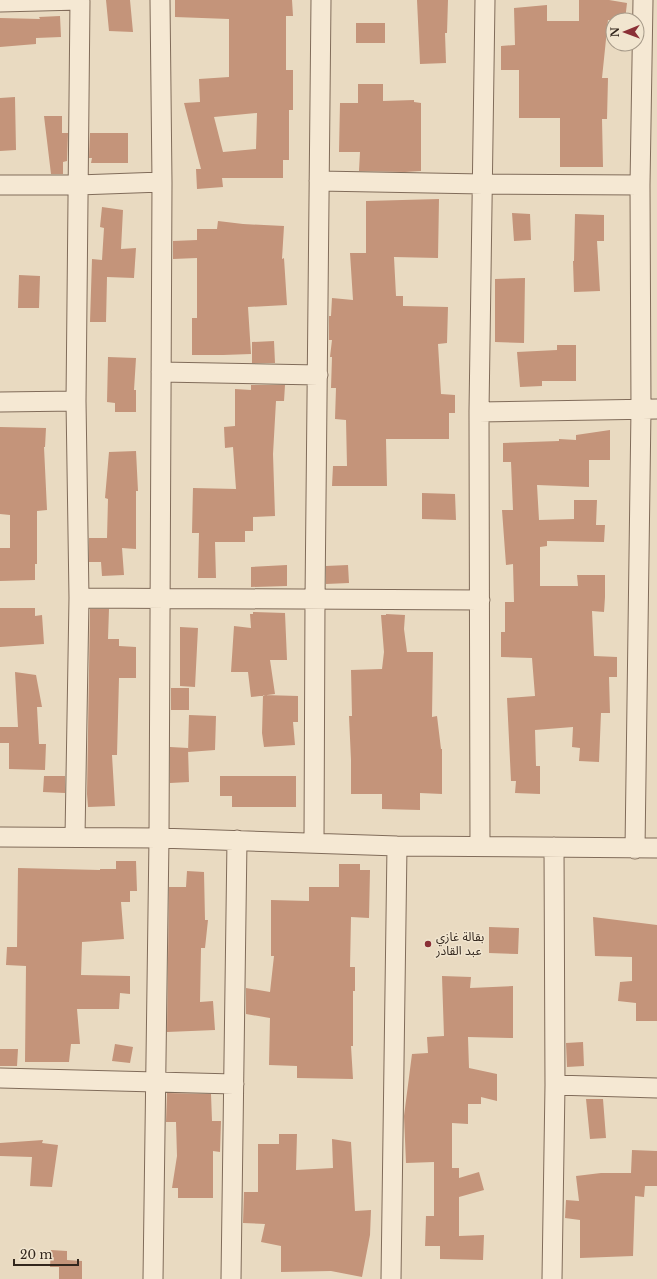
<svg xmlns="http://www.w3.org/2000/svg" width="657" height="1279" viewBox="0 0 657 1279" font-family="'Libre Baskerville','Noto Sans Arabic',serif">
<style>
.building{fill:#c4947a;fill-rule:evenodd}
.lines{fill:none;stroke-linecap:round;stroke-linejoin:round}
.minor-casing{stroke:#816c5a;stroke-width:21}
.minor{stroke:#f5e8d3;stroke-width:19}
.poi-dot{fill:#8a3036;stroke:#f1e5cf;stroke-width:1.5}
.labels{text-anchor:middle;stroke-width:3;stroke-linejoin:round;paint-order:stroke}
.poi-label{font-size:12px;fill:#32261d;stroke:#f1e5cf;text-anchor:start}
</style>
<rect width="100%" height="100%" fill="#e9dac1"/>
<path class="building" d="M106,0h24l3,32 -24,-1z
M175,0h117l1,16h-7v54h7v40h-4v50h-6v18h-61l1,9 -26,2 -1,-20h5l-17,-66 16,-1 -1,-23 30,-2v-58l-54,-2zM257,113l-1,36 -33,3 -9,-35z
M417,0h31l-1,33h-2l1,30 -26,1z
M579,0h30l18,3 -2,17h-17l-6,58h6l-1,41h-5l1,48h-43v-49h-41v-48h-18v-24l14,-1 -1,-37 33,-3v16h32z
M60,16l1,21 -25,1v6l-36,3v-29l40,1 -1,-2z
M356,23h29v20h-29z
M358,84h25v17l31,-1v2l7,1v68l-16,1 -46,-1 1,-19h-21l1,-49h18z
M15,97l1,53 -16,1v-53z
M44,116h18v17h6l-1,28 -4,1v12h-12z
M90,133h38v30h-37l1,-5h-3z
M439,199l-1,59 -44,-1 2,39h7v10l45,1 -1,36 -9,1 3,50 14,1v18h-6v26h-63l1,47h-55l1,-20h14l-1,-46 -11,-1 1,-31h-5l1,-31h-2l2,-17h-3v-24h2l1,-18 21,2 -3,-47h16v-52z
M102,207l21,3 -2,39 15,-1 -2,30 -27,-1 -1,45h-16l2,-63 10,1 2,-32 -4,-1z
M512,213l18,1 1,26 -17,1z
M575,214l29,1v26h-7l3,50 -26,1 -1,-31h1z
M218,221l25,3 41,2 -2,33 2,-1 3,47 -39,2 3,47 -28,1h-31v-37h5v-60l-24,1v-18l24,-1v-11h20z
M19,275l21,1 -1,32h-21z
M525,278l-1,65 -29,-1v-63z
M274,341l1,22h-23v-21z
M557,345h19v36h-34v5l-22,1 -3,-35 40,-2z
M108,357l28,1 -2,32h2v22h-21v-9l-8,-1z
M251,385h34l-1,16h-8l-3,53 2,62 -22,1v14h-8v11h-30l1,36h-18l1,-45h-7l1,-45 43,1 -3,-42 -8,1 -1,-21 11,-1v-37l16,1z
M0,427l46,1 -1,19h-1l3,63 -10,1v53h-2v16l-35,1v-33h10v-33l-10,-1z
M610,430v30h-21v27l-52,-2 2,35 35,-1v-19h23l-1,25h9l-1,17 -57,-1v5l-7,1v39h38l-1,-11h28v22l-1,15 -12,-1 2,45 23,1v20h-8l1,36h-9l-2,49 -20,-1 1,-13 -8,-1 1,-20 -38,3 1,36h4v28l-25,-1 1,-12h-5l-4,-83 28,-2 -3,-38 -31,-1v-25h4v-30h9l-1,-38 -7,1 -4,-55h11l-2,-48h-8v-19l56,-2v-2l17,1v-5z
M136,451l2,40h-2v58l-14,-1 2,27 -22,1 -1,-14h-12v-24h18l1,-39 -3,-1 4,-46z
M422,493l33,1 1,26 -34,-1z
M287,565v21l-36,1v-20z
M348,565l1,18 -23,1v-18z
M0,608h35v8l7,-1 2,29 -44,3z
M90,609h19l-1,30h11v7l17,1v31h-17l-2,77h-5l3,51 -27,1 -1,-13z
M253,612l32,1 2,47h-17l5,34 -24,3 -3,-25h-17l3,-46 17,2 -1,-14h3z
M386,614l19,1 -1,14 3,23h26l-1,65 5,-1 4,33h1v45l-22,-1v17l-38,-1v-15h-31v-34l-2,-44h3l-1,-46 31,-1 2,-17 -3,-37h5z
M180,627l18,1 -3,59 -15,-1z
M15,672l21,3 6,32h-5l2,37h7l-1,26 -36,-1v-26h-9v-16h18z
M171,688h18v22h-18z
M263,695l35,1v26h-5l2,23 -31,2 -2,-14z
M189,715l27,1 -1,34 -27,2z
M170,747l18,1 1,34 -19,1z
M44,776h21v17l-22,-1z
M220,776h76v31h-64v-11h-12z
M116,861h20l1,30h-7v11h-9l3,37 -42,3 -1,33 49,1v18l-10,-1 -1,16h-42l3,35h-9l-2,18h-44l1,-96 -20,-1 1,-18h10l1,-79 82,2v-1h16z
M339,864h21v6h10l-1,48 -18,-1 -1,50h5v24h-2v55h-2l2,33 -56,-1v-12l-28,-1 1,-47 -24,-4v-26l24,4 4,-36h-3v-56l38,1v-14h30z
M187,871l17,1 1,48h3l-3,28h-4l-1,54 13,-1 2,29 -48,2 2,-145h17z
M593,917l64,8v96h-21v-18l-18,-2 2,-19 12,-1v-24l-37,-1z
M489,927l30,1 -1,26 -29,-1z
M442,976l29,1 -1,11 43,-2v52l-45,-1 1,31 28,6v27l-16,-4v7h-13v20l-16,-1v45h7v10l20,-6 5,18 -25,7v39l25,-1 -1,25 -43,-1v-13h-15l1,-30h8v-54l-28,1 -2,-47 8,-62 16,-1 -1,-16 17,-1z
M583,1042l1,24 -17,1 -1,-24z
M115,1044l18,3 -3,16 -18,-2z
M0,1049h18l-1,17h-17z
M167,1093l44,1 1,27h9l-1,31 -7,-1v47h-35v-10h-6l5,-32 -1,-34h-10z
M586,1099h17l3,39 -16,1z
M279,1134h18l-1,36 37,-2 -1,-29 19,3 4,69 16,-1 -1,25 -8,42 -31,-6 -50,1v-26l-20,-4 4,-18 -22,-1 1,-31h14v-48h21z
M43,1140l-1,3 16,2 -6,42 -22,-1 2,-29 -32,-1v-13z
M632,1150l25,1v35h-12l-1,11 -9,-1 -2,60 -53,2v-38l-15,-2 1,-18 13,1 -3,-25 25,-3h30z
M51,1250l16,1v9l15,1v18h-23v-12h-9z"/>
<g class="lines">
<defs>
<path id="minor" d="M0,2l80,-2
M319,181l164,3 157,1
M0,185h78l84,-3
M161,372l157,3
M0,402l76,-1
M479,412l178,-3
M79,598l401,2
M0,837l159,1 238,8 260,2
M75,837l4,-239 -3,-197 4,-401
M314,843l1,-243 6,-600
M480,846l-1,-434 6,-412
M635,849l6,-440 -1,-224 3,-185
M0,1078l234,6
M555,1085l102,3
M153,1279l6,-441 3,-656 -2,-182
M231,1279l6,-439
M391,1279l6,-433
M552,1279l3,-194 -1,-238"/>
</defs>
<use href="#minor" class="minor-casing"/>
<use href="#minor" class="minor"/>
</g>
<circle class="poi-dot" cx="428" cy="944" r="4"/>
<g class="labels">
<g class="poi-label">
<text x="436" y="941">بقالة غازي<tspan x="436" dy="14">عبد القادر</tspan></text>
</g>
</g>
<g transform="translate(625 32) rotate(269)"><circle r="19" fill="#f1e5cf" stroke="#a59988"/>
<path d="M0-3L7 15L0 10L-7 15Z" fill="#8a3036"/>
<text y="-6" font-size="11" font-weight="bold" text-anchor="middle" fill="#32261d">N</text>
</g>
<path d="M14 1259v6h64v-6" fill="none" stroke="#32261d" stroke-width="2"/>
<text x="20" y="1259" font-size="12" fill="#32261d" stroke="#f1e5cf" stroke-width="3" paint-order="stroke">20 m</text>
</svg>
